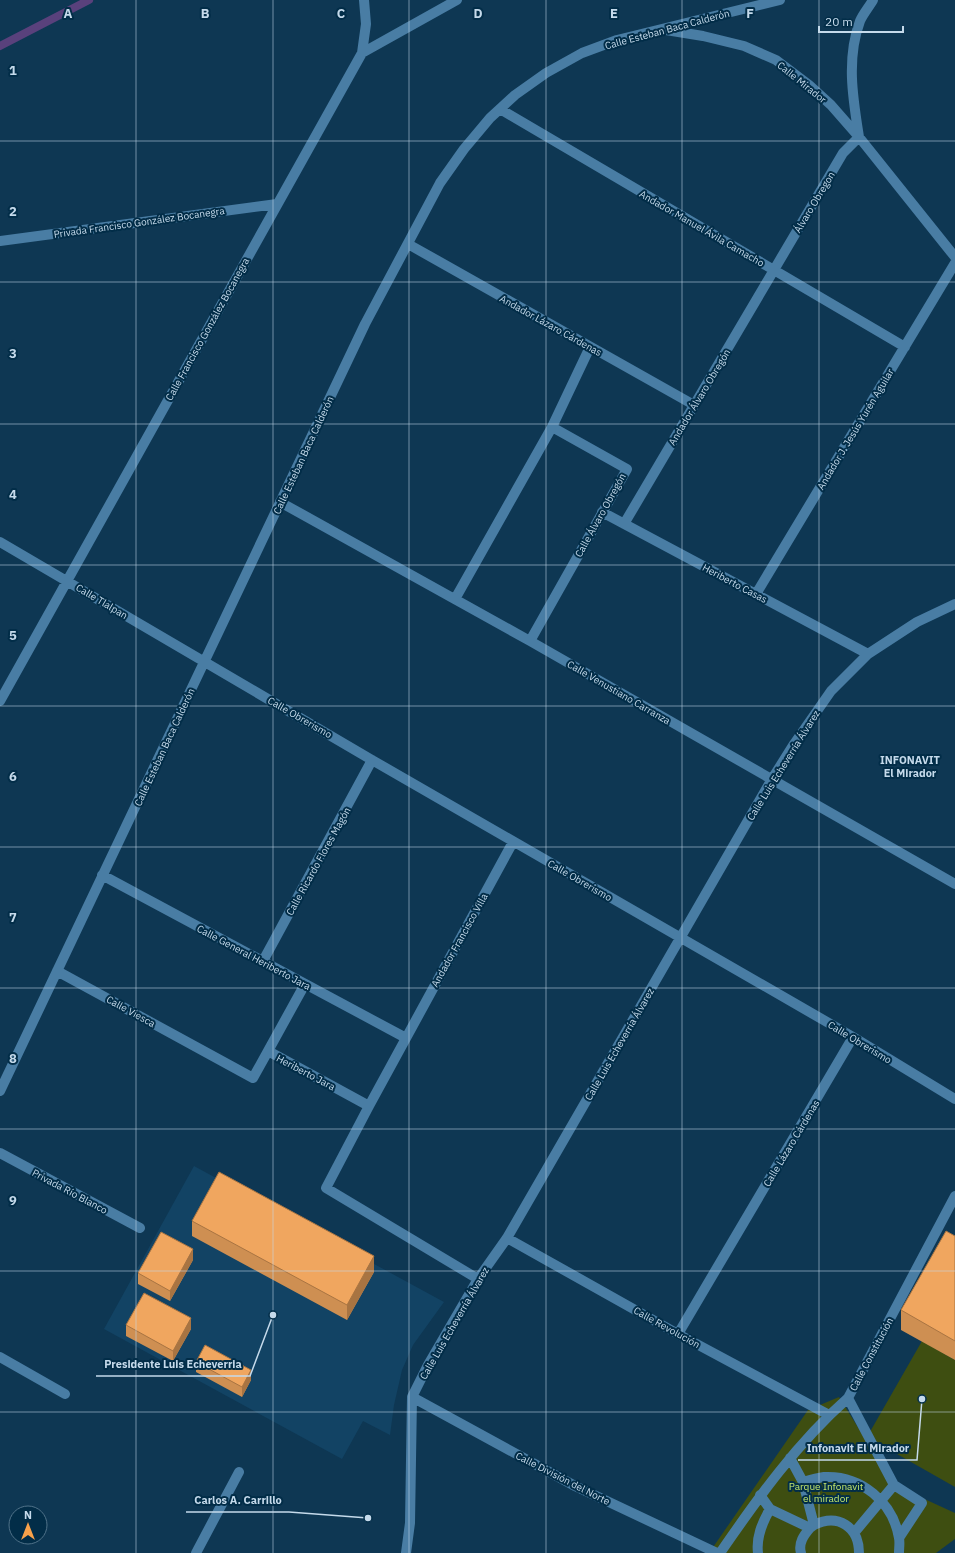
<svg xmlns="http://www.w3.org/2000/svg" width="955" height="1553" viewBox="0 0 955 1553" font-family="'IBM Plex Sans',sans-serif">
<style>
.built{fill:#124364}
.green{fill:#3e4e11}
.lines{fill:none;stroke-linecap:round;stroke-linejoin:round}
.stream{stroke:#59417c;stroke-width:8}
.minor{stroke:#497da4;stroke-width:10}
.wall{fill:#ce8f52}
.shaded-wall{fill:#a87442}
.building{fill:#f0a65f;stroke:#a87442}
.grid{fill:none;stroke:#c5daeb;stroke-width:1;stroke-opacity:0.55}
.labels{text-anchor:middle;stroke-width:4;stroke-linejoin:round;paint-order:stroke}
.street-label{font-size:10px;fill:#c5daeb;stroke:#022d48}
.park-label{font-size:10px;fill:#c3e66c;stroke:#022d48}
.neighbourhood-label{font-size:11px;font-weight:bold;fill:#c5daeb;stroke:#022d48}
.grid-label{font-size:13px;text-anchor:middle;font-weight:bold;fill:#c5daeb;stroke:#022d48;stroke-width:4;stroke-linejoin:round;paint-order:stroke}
.leader{fill:none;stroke:#c5daeb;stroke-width:1.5}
.callout-dot{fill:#c5daeb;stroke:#022d48;stroke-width:1.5}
.callout-label{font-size:11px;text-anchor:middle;font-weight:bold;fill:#c5daeb;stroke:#022d48;stroke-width:4;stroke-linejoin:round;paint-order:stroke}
</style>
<rect width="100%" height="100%" fill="#0e3753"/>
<path class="built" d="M194,1166l250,136 -31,43 -11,25 -8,35 -4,30 -27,-14 -21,38 -238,-130z"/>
<path class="green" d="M922,1341l33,19v127l-88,-50z
M839,1397l55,88 61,28v26l-19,14h-227l99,-143z"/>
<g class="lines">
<path class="stream" d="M0,46l89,-46"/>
<path class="minor" d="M666,30l37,6 41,10 32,14 33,25 22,20 28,32 96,120
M362,53l4,-29 -2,-24
M500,109l405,238
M859,137c-6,-38 -13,-78 1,-116 3,-7 9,-14 13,-21
M0,241l277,-37
M408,244l286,161
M280,502l250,139 425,243
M602,512l266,142
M624,524l219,-371 16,-16
M0,542l372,218 481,277 102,62
M756,594l199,-331
M455,599l97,-172 38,-80
M530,641l97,-172 -75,-42
M0,701l362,-648 95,-53
M102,875l304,163
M263,961l109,-201
M57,971l196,107 15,-27
M305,984l-37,67 101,55
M0,1091l365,-767 75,-141 24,-34 26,-31 25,-23 31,-22 36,-20 35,-13 163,-40
M0,1153l140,75
M507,1238l171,96 151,81
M478,1279l-152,-91 43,-82 144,-264
M678,1334l175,-297
M0,1357l65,37
M412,1397l163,89 142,67
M848,1398l46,87 -40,48
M803,1482c7,-2 14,-4 21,-5 37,-2 69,25 75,61 1,4 0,10 0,15
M894,1485l28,18 -23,35
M760,1495l10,14 40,19 4,-3 -11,-43 -13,-24
M814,1525c24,-12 45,2 45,28
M196,1553l43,-81
M406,1553l4,-30 2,-126 16,-32 50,-86 29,-41 265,-459 22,-35 37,-53 37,-37 49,-32 38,-18
M720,1553c38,-55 77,-110 128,-155l107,-202
M758,1553c-2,-16 4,-30 12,-44
M801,1553c-3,-10 3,-18 9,-25"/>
</g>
<path class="wall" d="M192,1221l182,51 -27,48 -155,-84z
M955,1236v124l-54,-30v-20z
M193,1260l-23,41 -32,-17v-11z
M126,1325l65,4 -18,32 -47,-25z
M196,1362l55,18 -9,17 -46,-25z"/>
<path class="shaded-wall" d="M193,1249v11l-23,41v-10z
M374,1256v16l-27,48v-15z
M191,1318v11l-18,32v-10z
M251,1370v10l-9,17v-10z"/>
<path class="building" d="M219,1172l155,84 -27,49 -155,-84z
M946,1231l9,5v105l-54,-31z
M161,1232l32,17 -23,42 -32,-18z
M144,1293l47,25 -18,33 -47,-26z
M205,1345l46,25 -9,17 -46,-25z"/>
<path class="grid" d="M136,0v1553M273,0v1553M409,0v1553M546,0v1553M682,0v1553M819,0v1553M0,141h955M0,282h955M0,424h955M0,565h955M0,706h955M0,847h955M0,988h955M0,1129h955M0,1271h955M0,1412h955"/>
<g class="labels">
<g class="street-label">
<text transform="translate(667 29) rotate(-15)" y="4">Calle Esteban Baca Calderón</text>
<text transform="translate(802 82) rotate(39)" y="4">Calle Mirador</text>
<text transform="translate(814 202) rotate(-59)" y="4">Álvaro Obregon</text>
<text transform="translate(139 222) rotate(-8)" y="4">Privada Francisco González Bocanegra</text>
<text transform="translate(702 228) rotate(30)" y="4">Andador Manuel Ávila Camacho</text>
<text transform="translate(551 325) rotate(29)" y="4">Andador Lázaro Cárdenas</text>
<text transform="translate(207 329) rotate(-61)" y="4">Calle Francisco González Bocanegra</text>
<text transform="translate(699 397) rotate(-59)" y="4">Andador Álvaro Obregón</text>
<text transform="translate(855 429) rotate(-59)" y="4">Andador J. Jesús Yurén Aguilar</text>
<text transform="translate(303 455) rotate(-65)" y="4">Calle Esteban Baca Calderón</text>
<text transform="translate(600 515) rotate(-61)" y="4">Calle Álvaro Obregón</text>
<text transform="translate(735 583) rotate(28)" y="4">Heriberto Casas</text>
<text transform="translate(102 601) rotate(31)" y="4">Calle Tlalpan</text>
<text transform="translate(619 692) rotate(30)" y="4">Calle Venustiano Carranza</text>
<text transform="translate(300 717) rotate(30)" y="4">Calle Obrerismo</text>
<text transform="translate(164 747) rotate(-65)" y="4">Calle Esteban Baca Calderón</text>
<text transform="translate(783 765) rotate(-58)" y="4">Calle Luis Echeverría Álvarez</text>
<text transform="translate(318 861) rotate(-61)" y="4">Calle Ricardo Flores Magón</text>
<text transform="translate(580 880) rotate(30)" y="4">Calle Obrerismo</text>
<text transform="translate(459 940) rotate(-61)" y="4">Andador Francisco Villa</text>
<text transform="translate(254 957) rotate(28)" y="4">Calle General Heriberto Jara</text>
<text transform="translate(131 1011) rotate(29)" y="4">Calle Viesca</text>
<text transform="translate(860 1042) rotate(31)" y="4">Calle Obrerismo</text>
<text transform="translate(619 1044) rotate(-60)" y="4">Calle Luis Echeverría Álvarez</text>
<text transform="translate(306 1072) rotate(28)" y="4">Heriberto Jara</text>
<text transform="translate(791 1143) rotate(-59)" y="4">Calle Lázaro Cárdenas</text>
<text transform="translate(70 1191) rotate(28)" y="4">Privada Río Blanco</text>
<text transform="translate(454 1323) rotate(-60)" y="4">Calle Luis Echeverría Álvarez</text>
<text transform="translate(667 1327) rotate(29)" y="4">Calle Revolución</text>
<text transform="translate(871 1354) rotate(-62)" y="4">Calle Constitución</text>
<text transform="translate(563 1478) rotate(27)" y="4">Calle División del Norte</text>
</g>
<g class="park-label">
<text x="826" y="1490">Parque Infonavit<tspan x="826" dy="12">el mirador</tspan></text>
</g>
<g class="neighbourhood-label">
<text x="910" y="764">INFONAVIT<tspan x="910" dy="13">El Mirador</tspan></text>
</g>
</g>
<g class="grid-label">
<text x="68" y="18">A</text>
<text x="205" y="18">B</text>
<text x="341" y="18">C</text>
<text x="478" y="18">D</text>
<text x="614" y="18">E</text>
<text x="750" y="18">F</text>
<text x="13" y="75">1</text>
<text x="13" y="216">2</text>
<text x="13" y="358">3</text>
<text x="13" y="499">4</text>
<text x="13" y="640">5</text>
<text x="13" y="781">6</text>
<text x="13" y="922">7</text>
<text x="13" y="1063">8</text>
<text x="13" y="1205">9</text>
</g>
<path class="leader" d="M273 1315L250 1376H96M922 1399L917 1460H798M368 1518L289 1512H186"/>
<g class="callout-dot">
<circle cx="273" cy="1315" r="4"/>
<circle cx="922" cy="1399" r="4"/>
<circle cx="368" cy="1518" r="4"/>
</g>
<g class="callout-label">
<text x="173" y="1368">Presidente Luis Echeverria</text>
<text x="858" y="1452">Infonavit El Mirador</text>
<text x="238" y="1504">Carlos A. Carrillo</text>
</g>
<g transform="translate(28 1525)"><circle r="19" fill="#022d48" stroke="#507289"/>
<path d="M0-3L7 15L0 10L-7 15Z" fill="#f8a14a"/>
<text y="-6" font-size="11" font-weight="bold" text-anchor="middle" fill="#c5daeb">N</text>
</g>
<path d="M819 26v6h84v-6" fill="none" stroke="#c5daeb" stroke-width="2"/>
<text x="825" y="26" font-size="12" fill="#c5daeb" stroke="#022d48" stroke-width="3" paint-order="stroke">20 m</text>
</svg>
